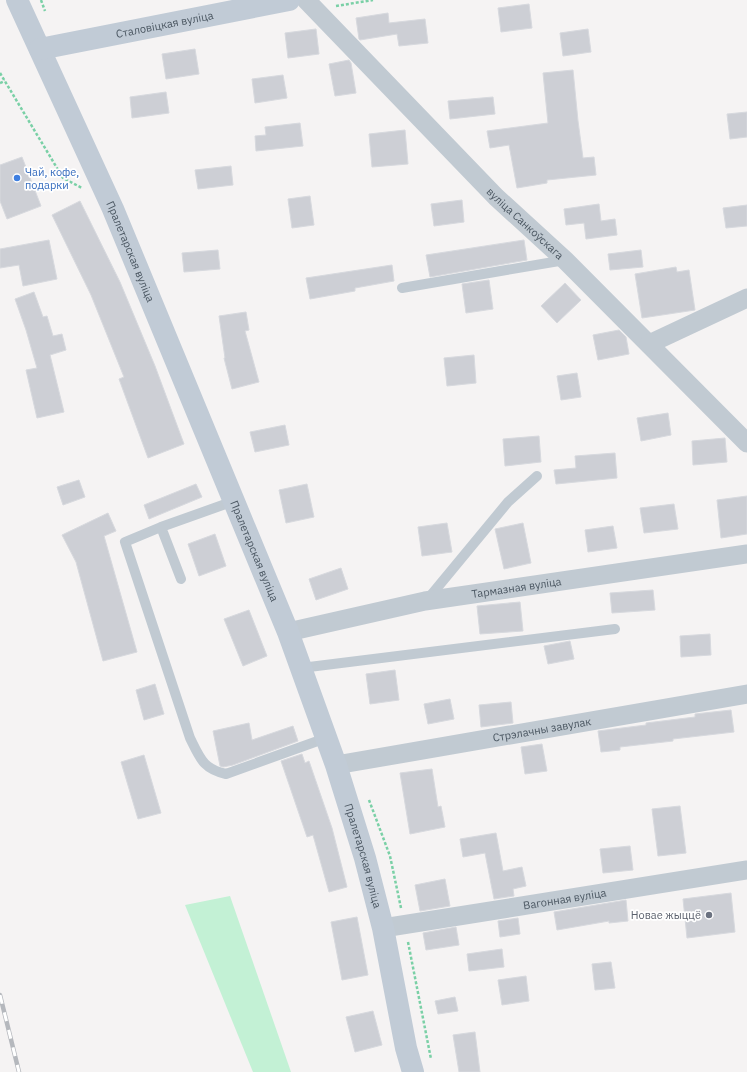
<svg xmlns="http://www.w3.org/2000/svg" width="747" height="1072" viewBox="0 0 747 1072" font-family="'IBM Plex Sans',sans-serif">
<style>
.green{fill:#c3f1d5}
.building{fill:#cdcfd5;stroke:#d7d9de}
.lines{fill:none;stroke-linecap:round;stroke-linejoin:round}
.path{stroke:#7ad0a6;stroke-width:2.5;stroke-dasharray:3 2;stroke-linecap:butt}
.service{stroke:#c1cad2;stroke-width:10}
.minor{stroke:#c1cad2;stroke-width:19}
.secondary{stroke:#c1cbd6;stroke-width:22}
.rail-casing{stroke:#b5b8bd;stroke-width:4.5}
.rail{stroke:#fff;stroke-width:3;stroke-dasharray:9;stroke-linecap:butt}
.shop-dot{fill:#3f7fe0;stroke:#fff;stroke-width:1.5}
.worship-dot{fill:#6b7280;stroke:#fff;stroke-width:1.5}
.labels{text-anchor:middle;stroke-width:3.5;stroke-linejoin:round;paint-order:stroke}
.street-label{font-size:11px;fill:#4a5661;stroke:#fff}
.shop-label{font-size:11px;fill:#366cbe;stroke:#fff;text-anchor:start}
.worship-label{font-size:11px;fill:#5b616d;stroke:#fff;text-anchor:end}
</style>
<rect width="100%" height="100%" fill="#f5f3f3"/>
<path class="green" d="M230,896l61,176h-38l-68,-167z"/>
<path class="building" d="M529,4l3,24 -31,4 -3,-24z
M388,13l1,10 36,-4 3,24 -29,3 -2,-12 -37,6 -1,-1 -3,-21z
M316,29l3,25 -31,4 -3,-25z
M588,29l3,23 -28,4 -3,-23z
M195,49l4,25 -33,5 -4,-25z
M349,60l2,3 5,30 -21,3 -6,-32z
M573,70l5,51 5,37 11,-1 2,18 -49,5v3l-30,5 -8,-43 -19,3 -3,-17 61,-8 -5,-50z
M283,75l4,23 -32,5 -3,-24z
M166,92l3,21 -37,5 -2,-21z
M493,97l2,17 -45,5 -2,-18z
M747,112v25l-17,2 -3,-25z
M300,123l3,23 -47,5 -1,-15 11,-1 -1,-8z
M405,130l3,34 -36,3 -3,-33z
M22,157l19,49 -34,13 -7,-18v-36z
M231,166l2,19 -35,4 -3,-19z
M310,196l4,29 -22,3 -4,-29z
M462,200l2,22 -30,4 -3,-22z
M80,201l40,81 35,84 29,78 -36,14 -29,-79 5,-2 -33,-82 -39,-80z
M599,204l2,17 14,-2 2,16 -31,4 -2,-16 -18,2 -2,-16z
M747,205v21l-21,2 -3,-20z
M49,240l8,39 -34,7 -4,-21 -19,3v-19z
M524,240l3,20 -97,17 -4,-22z
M218,250l2,19 -36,3 -2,-19z
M641,250l2,17 -33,3 -2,-16z
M392,265l2,16 -39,7v3l-45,8 -4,-21z
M676,267l1,5 12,-2 6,40 -53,8 -7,-44z
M489,280l4,29 -27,4 -4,-29z
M565,283l16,17 -24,23 -16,-17z
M34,292l9,25 4,-1 6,20 9,-2 4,16 -16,5 14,57 -27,6 -11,-48 11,-2 -11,-38 -11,-31z
M246,312l3,18 -4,1 14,51 -27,7 -8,-31h1l-6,-42z
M619,330l7,7 3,17 -31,6 -5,-25z
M474,355l2,28 -29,3 -3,-28z
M577,373l4,24 -20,3 -4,-24z
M668,413l3,22 -30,6 -4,-23z
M285,425l4,20 -34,7 -5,-20z
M539,436l2,26 -36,4 -2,-27z
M725,438l2,24 -34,3 -1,-24z
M615,453l2,25 -61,6 -2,-14 22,-2 -1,-12z
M79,480l6,17 -22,8 -6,-18z
M196,484l6,13 -53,22 -5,-14z
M307,484l7,33 -28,6 -7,-33z
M747,496v38l-26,4 -4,-38z
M674,504l4,25 -34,4 -4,-25z
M108,513l8,18 -12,5 33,116 -34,9 -27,-99 -14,-27z
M447,523l5,29 -30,4 -4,-29z
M523,523l8,40 -27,6 -9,-40z
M613,526l4,22 -29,4 -3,-22z
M215,534l11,32 -27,10 -11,-32z
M341,568l7,21 -32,11 -7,-21z
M653,590l2,20 -43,3 -2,-20z
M520,602l3,29 -43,3 -3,-28z
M249,610l18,46 -24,10 -19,-47z
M710,634l1,21 -30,2 -1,-21z
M570,641l4,18 -26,5 -4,-18z
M395,670l4,30 -29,4 -4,-30z
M155,684l9,30 -20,6 -8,-30z
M450,699l4,20 -26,5 -4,-20z
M511,702l2,21 -32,4 -2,-22z
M731,710l3,22 -61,7v2l-53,6v3l-19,2 -3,-21 48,-6v-2l49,-6v-3z
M249,723l3,17 41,-14 5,15 -65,24 -10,2 -3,-1 -7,-35z
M542,744l5,27 -22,3 -4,-27z
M302,754l3,9 4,-2 23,67 15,59 -18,5 -16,-57 -6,2 -26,-76z
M144,755l17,58 -23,6 -17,-57z
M432,769l6,38 3,-1 4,21 -35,7 -10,-61z
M680,806l6,47 -28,3 -6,-47z
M496,833l7,38 19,-4 4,19 -13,3 1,7 -20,3 -9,-46 -22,4 -3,-18z
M630,846l3,24 -30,3 -3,-24z
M445,879l5,27 -30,5 -5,-26z
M731,893l4,39 -48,6 -4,-39z
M626,900l2,21 -19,2v-2l-52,9 -3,-18z
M357,917l11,58 -26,5 -11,-58z
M518,918l2,16 -20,3 -2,-16z
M456,927l3,18 -33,5 -3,-17z
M502,949l2,18 -35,4 -2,-17z
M611,962l4,26 -20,2 -3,-26z
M526,976l3,25 -27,4 -4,-25z
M455,997l3,14 -20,3 -3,-13z
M373,1011l9,34 -27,7 -9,-35z
M475,1032l5,40h-21l-6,-37z"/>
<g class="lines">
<path class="path" d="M41,0l4,11
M336,6l37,-6
M0,73l63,105 19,10
M0,83l5,-2
M369,800l21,56 11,52
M408,942l23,117"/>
<path class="service" d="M402,288l163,-28
M161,527l-36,15 65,196c10,20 13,31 36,36l100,-36
M181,579l-20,-52 73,-26
M427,600l81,-98 29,-26
M301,668l314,-39"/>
<g class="minor">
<path id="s1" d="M306,0l190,197 69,63 182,183"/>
<path d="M649,344l98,-46"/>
<path id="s2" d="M288,632l137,-31 322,-47"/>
<path id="s3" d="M336,765l411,-71"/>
<path id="s4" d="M383,928l364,-58"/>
</g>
<g class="secondary">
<path id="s5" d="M17,0l96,209 175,423 48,133 29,93 18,70 23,120 7,24"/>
<path id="s6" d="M40,49l249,-49"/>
</g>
<defs>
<path id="rail" d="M0,995l19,77"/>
</defs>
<use href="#rail" class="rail-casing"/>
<use href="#rail" class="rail"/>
</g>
<circle class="shop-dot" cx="17" cy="178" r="4"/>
<circle class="worship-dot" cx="709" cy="915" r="4"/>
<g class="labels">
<g class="street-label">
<text dy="4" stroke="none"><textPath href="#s6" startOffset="127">Сталовіцкая вуліца</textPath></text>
<text dy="4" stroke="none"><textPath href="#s1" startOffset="313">вуліца Санкоўскага</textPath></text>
<text dy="4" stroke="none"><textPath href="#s5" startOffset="276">Пралетарская вуліца</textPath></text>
<text dy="4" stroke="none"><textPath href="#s5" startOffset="600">Пралетарская вуліца</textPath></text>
<text dy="4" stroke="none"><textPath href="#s2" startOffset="233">Тармазная вуліца</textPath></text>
<text dy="4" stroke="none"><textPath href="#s3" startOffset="209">Стрэлачны завулак</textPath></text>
<text dy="4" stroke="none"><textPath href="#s5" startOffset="924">Пралетарская вуліца</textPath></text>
<text dy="4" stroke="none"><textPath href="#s4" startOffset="184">Вагонная вуліца</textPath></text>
</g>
<g class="shop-label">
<text x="25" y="176">Чай, кофе,<tspan x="25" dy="13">подарки</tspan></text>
</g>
<g class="worship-label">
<text x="701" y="919">Новае жыццё</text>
</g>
</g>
</svg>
